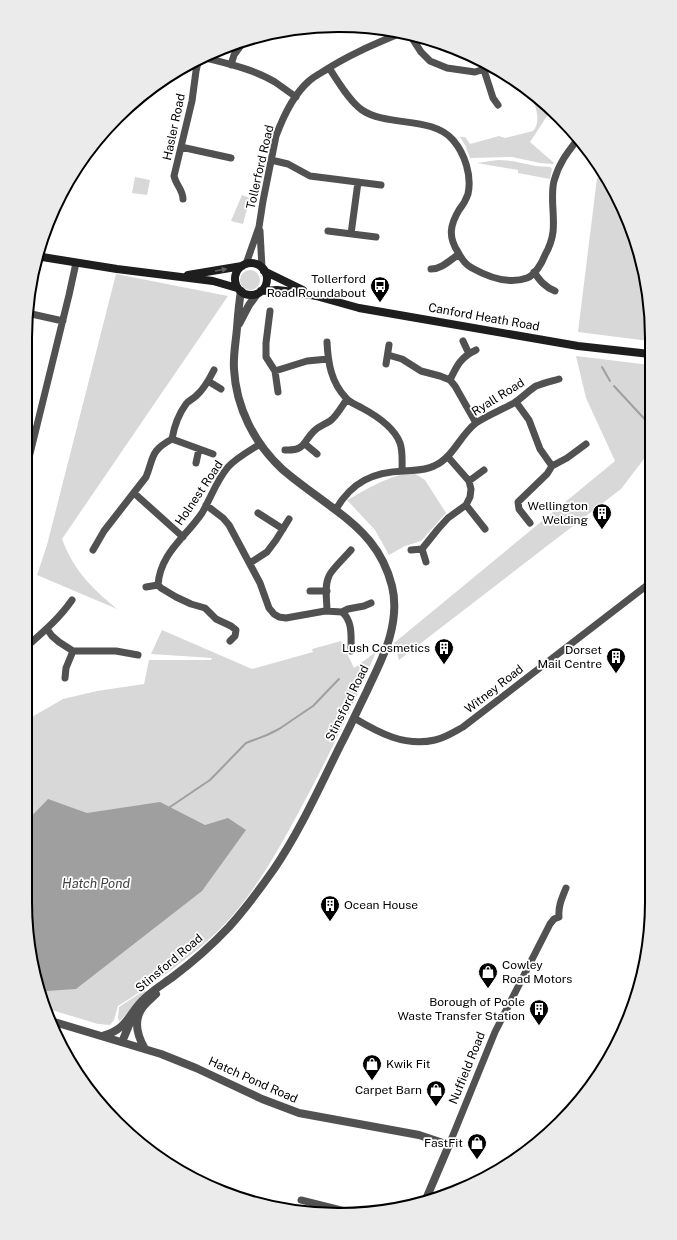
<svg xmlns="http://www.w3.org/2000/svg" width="677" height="1240" viewBox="0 0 677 1240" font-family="'Public Sans',sans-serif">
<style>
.green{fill:#d8d8d8}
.water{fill:#9f9f9f}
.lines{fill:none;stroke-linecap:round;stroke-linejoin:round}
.stream{stroke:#9f9f9f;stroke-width:2}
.minor{stroke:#515151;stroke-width:7}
.tertiary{stroke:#515151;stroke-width:8}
.secondary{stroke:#1e1e1e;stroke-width:8}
.oneway{fill:#626262}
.labels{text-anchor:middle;stroke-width:3.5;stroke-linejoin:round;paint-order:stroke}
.street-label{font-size:12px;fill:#000;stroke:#fff}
.poi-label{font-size:12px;fill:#000;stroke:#fff;text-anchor:end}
.water-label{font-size:13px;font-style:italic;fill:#404040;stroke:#fff}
.rim{fill:none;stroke:#000;stroke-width:2}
</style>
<rect width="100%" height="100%" fill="#fff"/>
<path class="green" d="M531,94l20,16 -21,32 24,21 -1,1 -13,-1 -28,-6 -42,1 -5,-13 -5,-8h5l5,7 29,-8 6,2 28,-7c9,-10 2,-26 -2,-37z
M498,160l14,1 24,5 14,1 2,2 -2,10 -32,-6v-3l-41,-7z
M605,176l30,62 14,60v43l-71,-9 19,-154z
M135,177l15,3 -3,15 -15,-2z
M242,195l8,3 -7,26 -12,-3z
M240 280a10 10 0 1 1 20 0a10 10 0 1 1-20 0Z
M116,274l112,22 -166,243c12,32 30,49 55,70l-80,-34 10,-30z
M576,356l74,9v86l-29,38 -222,171 -5,-17 221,-182 -29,-63z
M407,473h7l11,7 21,33 -25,28 -16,5 -16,9 -14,-25 -28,-30c22,-12 36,-21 60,-27z
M162,630l90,39 61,-17 -1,-3 29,-8 13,27 22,-16c-24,57 -51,112 -81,167 -20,37 -43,77 -73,108 -29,29 -69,57 -104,79l-4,14 -4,5 -12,-1 -53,-16 -3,-6 -17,-101v-180l38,-22 34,-8 47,-7 5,-24h62l1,-2 -61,-4z
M145,990l1,2 -26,29h-1l-1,-3 1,-11z"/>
<path class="water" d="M48,799l39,14 73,-11 45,23 23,-7 18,12 -44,61 -126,98 -29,2 -8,-2 -14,-88v-78z"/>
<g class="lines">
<path class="stream" d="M602,367l8,14
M614,386l36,39
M170,807l40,-27 36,-37 21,-8 12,-6 34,-23 26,-27"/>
<path class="minor" d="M410,35l11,17 9,9 17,7 28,4 19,-6
M202,57c23,6 52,12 73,25 7,5 14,10 21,15
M231,65l3,-10 11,-15
M329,68c9,13 20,33 33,42 25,17 71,6 91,30 12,14 19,36 15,54 -2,6 -5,11 -9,16 -9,15 -11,27 -1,42 3,6 8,13 14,16 16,9 36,17 55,10 8,-3 15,-15 18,-23 4,-7 7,-15 8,-23 2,-17 -3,-35 1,-51 5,-18 13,-28 24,-42
M484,70l9,28 5,7
M181,147l50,11
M271,160l17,4 22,12 71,9
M183,199c0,-9 -7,-14 -9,-23l18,-75 4,-30 3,-13
M260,231l2,37
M328,231l48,6
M351,234l7,-52
M246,264l13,-37 4,-26 13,-65c7,-19 17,-41 33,-55 4,-4 10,-7 15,-10 24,-16 51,-27 77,-38
M431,269c11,0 19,-9 28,-15
M534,272c6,9 11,15 21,19
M270,311l-4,32v14l9,14 3,21
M27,313l36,8
M463,341l6,13
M327,342c1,21 4,40 19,56 4,5 11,7 16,10 15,8 32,19 38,35 3,8 2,19 2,28
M388,355l14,4 19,12 19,5 10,4 5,6 21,37
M386,364l3,-19
M275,371l32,-10 21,-2
M450,380c7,-15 11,-23 26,-30
M208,381l13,8
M516,402l13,18 11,29 12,17 -5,8 -29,28 1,7 11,14
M172,439l41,15
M305,444l12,10
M285,450c20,1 17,-7 29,-19 5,-5 10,-6 16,-10 6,-4 12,-15 17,-22
M196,463l3,-14
M552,466l15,-8 19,-14
M25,474l44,-179 7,-32
M469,481l15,-11
M134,493l49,44
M206,505l17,13 6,7 31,58 9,25 5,6 5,3 7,1 39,-7 17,1 6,-3 16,-3 7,-3
M466,505l19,24
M336,509c16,-27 37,-37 68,-38 10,-1 20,0 30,-5 19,-8 26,-31 42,-43 10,-7 27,-14 38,-20 8,-5 14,-12 22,-17 7,-3 16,-5 23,-7
M258,513l25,16
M93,550l11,-19 42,-54c8,-20 4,-26 26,-38 2,-12 6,-24 14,-35 2,-3 7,-5 10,-8 8,-7 13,-16 18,-26
M411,550l11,-1
M426,562l-4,-13 16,-20 10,-11 18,-13 4,-8 1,-8 -2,-8 -21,-24
M250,563l17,-11 9,-12 13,-21
M146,587l12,-2
M310,591h17
M327,611c0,-11 -3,-25 2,-35 2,-6 17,-20 22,-26
M342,612c11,9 9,25 9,39
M47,629l5,7 7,6 14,9h43l22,4
M230,641l5,-5 1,-6 -5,-4 -15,-7 -11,-11 -14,-4 -15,-7 -15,-9 -3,-3c2,-32 28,-48 44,-72 9,-15 14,-32 26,-46 8,-9 21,-16 32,-23
M25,648c17,-15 34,-29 47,-48
M65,678l1,-10 7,-17
M354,718c25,15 51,29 81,22 10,-2 19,-8 28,-13l187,-144
M449,1145l46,-113 55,-108 4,-5 5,-2c-1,-11 3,-19 7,-29
M301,1200l56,14"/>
<path class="tertiary" d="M239,324l10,-19 8,-11
M51,1021l110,33 35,14 66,31 37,14 120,22 30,10 -23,54
M102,1036c27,-7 26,-23 43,-38 9,-9 20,-15 29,-22 20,-15 38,-31 55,-49 16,-18 31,-38 45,-58 26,-38 46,-83 67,-125 9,-17 17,-35 26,-53 8,-18 18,-36 23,-55 4,-15 6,-34 2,-50 -9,-36 -30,-57 -59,-78 -17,-13 -35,-25 -51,-39 -28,-26 -46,-62 -48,-100 -1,-14 2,-28 3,-41 1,-13 2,-25 4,-37
M122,1042l10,-24
M145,1049c-7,-12 -12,-26 -4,-39 3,-6 10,-11 15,-16"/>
<path class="secondary" d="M36,256l81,13 96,12 24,7
M235 279a16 16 0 1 1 32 0a16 16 0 1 1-32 0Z
M264,271l39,19
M188,275l54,-9
M261,291l16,-1 18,2 21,4 43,12 46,8 173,30 72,8"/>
</g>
<defs><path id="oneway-solid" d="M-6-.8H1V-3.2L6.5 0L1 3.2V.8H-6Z"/></defs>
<use class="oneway" href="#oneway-solid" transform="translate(221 270) rotate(-10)"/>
<defs>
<symbol id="bus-pin" viewBox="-11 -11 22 30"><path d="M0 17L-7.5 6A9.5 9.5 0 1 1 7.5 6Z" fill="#000" stroke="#fff"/><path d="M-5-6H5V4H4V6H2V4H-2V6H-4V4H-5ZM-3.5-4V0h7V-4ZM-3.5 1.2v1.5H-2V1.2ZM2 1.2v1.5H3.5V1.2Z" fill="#fff"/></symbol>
<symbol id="building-pin" viewBox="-11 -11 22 30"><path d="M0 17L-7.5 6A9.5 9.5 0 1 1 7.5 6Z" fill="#000" stroke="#fff"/><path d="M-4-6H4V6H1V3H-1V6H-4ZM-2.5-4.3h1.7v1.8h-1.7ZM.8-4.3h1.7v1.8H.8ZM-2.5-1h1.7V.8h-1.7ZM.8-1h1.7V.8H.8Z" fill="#fff"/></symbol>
<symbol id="shop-pin" viewBox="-11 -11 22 30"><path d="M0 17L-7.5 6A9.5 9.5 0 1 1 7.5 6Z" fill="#000" stroke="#fff"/><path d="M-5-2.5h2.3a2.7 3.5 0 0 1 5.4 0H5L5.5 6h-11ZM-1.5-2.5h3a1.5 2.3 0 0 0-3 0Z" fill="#fff"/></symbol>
</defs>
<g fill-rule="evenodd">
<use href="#bus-pin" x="369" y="275" width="22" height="30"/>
<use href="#building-pin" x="591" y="502" width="22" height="30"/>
<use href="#building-pin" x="433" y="637" width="22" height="30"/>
<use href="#building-pin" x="605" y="646" width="22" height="30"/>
<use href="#building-pin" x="319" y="894" width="22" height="30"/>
<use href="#shop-pin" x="477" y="961" width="22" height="30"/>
<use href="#building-pin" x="528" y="998" width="22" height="30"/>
<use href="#shop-pin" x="361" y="1053" width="22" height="30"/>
<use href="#shop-pin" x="425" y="1079" width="22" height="30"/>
<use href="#shop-pin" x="466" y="1132" width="22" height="30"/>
</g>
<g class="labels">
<g class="street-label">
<text transform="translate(174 127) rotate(-78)" y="4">Hasler Road</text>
<text transform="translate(260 167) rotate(-77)" y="4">Tollerford Road</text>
<text transform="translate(484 317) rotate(10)" y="4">Canford Heath Road</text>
<text transform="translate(498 397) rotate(-32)" y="4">Ryall Road</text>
<text transform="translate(199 493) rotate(-56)" y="4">Holnest Road</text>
<text transform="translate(494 689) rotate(-38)" y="4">Witney Road</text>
<text transform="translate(347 703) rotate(-64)" y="4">Stinsford Road</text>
<text transform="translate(169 963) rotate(-40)" y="4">Stinsford Road</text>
<text transform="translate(467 1068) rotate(-68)" y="4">Nuffield Road</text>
<text transform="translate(253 1080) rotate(24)" y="4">Hatch Pond Road</text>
</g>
<g class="poi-label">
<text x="366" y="283">Tollerford<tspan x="366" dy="14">Road Roundabout</tspan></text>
<text x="588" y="510">Wellington<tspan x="588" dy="14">Welding</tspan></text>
<text x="430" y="652">Lush Cosmetics</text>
<text x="602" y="654">Dorset<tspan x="602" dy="14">Mail Centre</tspan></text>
<text x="344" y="909" text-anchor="start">Ocean House</text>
<text x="502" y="969" text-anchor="start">Cowley<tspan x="502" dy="14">Road Motors</tspan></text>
<text x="525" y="1006">Borough of Poole<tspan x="525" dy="14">Waste Transfer Station</tspan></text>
<text x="386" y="1068" text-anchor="start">Kwik Fit</text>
<text x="422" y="1094">Carpet Barn</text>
<text x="463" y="1147">FastFit</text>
</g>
<g class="water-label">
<text x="96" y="888">Hatch Pond</text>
</g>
</g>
<path d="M0 0H677V1240H0ZM338 32H339A306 306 0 0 1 645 338V902A306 306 0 0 1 339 1208H338A306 306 0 0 1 32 902V338A306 306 0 0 1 338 32Z" fill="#ebebeb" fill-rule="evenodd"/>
<path class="rim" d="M338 32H339A306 306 0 0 1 645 338V902A306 306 0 0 1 339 1208H338A306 306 0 0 1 32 902V338A306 306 0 0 1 338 32Z"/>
</svg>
